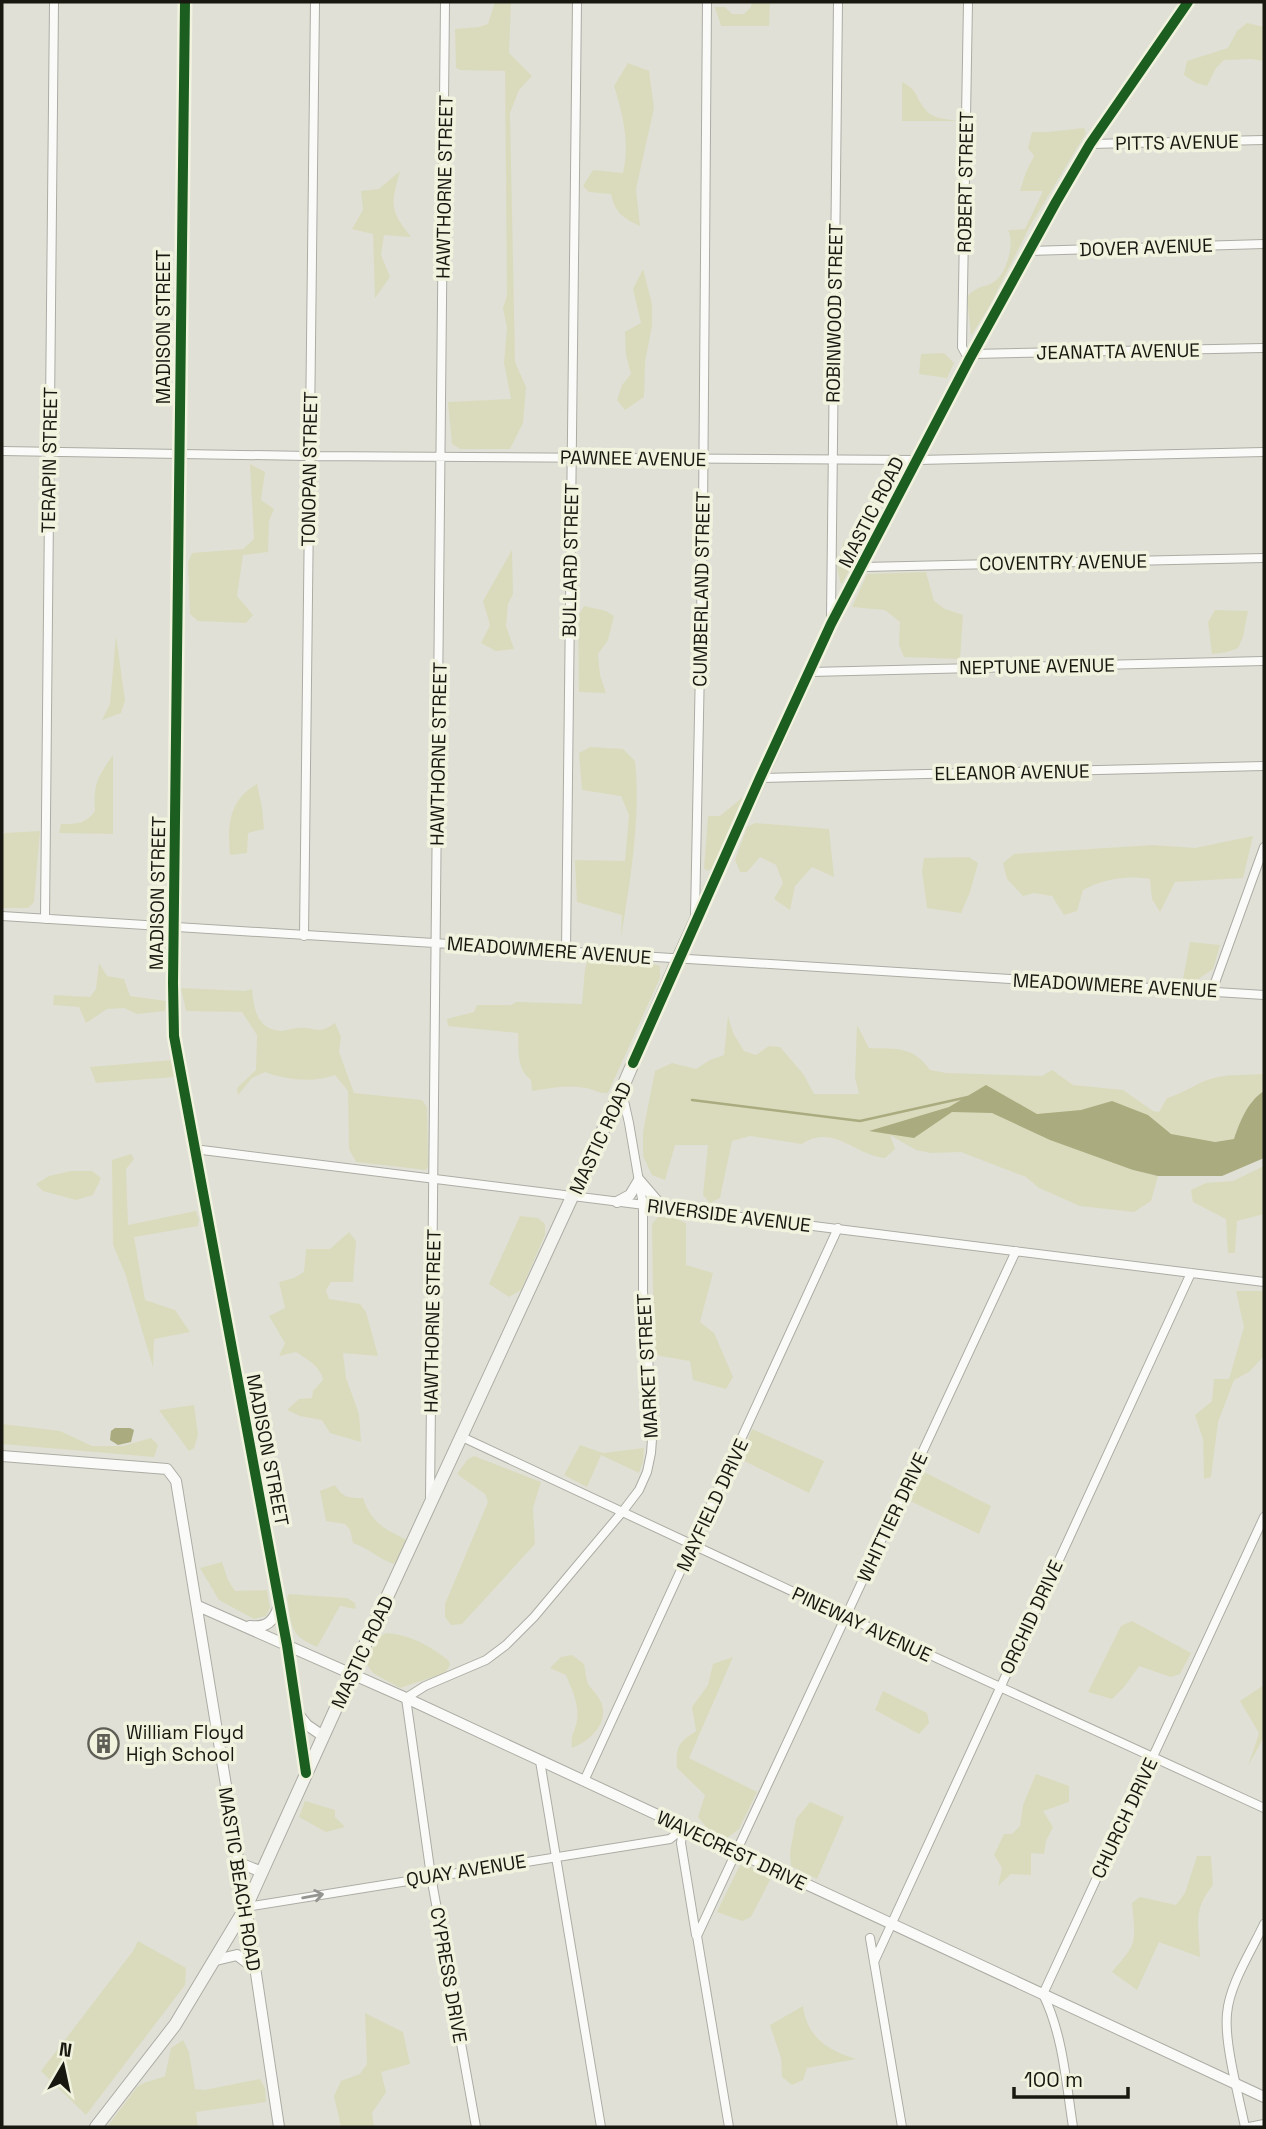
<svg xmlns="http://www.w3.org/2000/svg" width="1266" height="2129" viewBox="0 0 1266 2129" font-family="'Space Grotesk',sans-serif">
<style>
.green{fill:#dadbbc}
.water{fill:#aaab7e}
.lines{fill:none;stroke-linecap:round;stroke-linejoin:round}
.stream{stroke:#aaab7e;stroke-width:2.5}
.minor-casing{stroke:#acaca4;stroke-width:10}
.tertiary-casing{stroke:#acaca4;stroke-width:12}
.secondary-casing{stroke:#acaca4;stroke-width:14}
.minor{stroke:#fafaf9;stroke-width:8}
.tertiary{stroke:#fafaf9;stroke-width:10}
.secondary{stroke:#f3f3ef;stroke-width:12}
.cycleway-casing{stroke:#f2f3de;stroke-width:15}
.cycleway{stroke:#1b5e20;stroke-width:10}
.oneway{stroke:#949491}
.labels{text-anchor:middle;stroke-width:7;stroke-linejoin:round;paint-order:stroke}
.street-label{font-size:19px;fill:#181811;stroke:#f2f3de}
.poi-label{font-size:19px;fill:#181811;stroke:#f2f3de;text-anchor:start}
</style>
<rect width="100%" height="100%" fill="#e0e0d6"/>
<path class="green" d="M495,2h16l-2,51 23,23 -13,14 -9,23 5,249 11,25 -3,36 -13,26h-50l-8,-5 -4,-42 63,-3 -7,-36 3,-35 -4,-20 4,-12 -2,-225 -45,-1 -4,-2 -1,-39 24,-2 9,-3z
M752,2h18l-1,24h-48l-6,-19h10l7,7h12l7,-7z
M1247,23l17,4v34l-13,-2 -27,1 -8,8 -9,18 -11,-3 -12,-8 3,-14 41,-13 9,-17z
M628,63l21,8 5,37 -18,81 4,37c-17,-8 -25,-13 -29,-32l-22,-2 -6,-6 10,-16 30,3c7,-30 0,-58 -9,-87z
M902,82c18,10 12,14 23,27 7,10 22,10 33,12h-56z
M1084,128l2,5 -56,93 -41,81 -18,29 -4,-39c13,-14 17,-8 28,-16 12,-8 20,-39 13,-51l17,-1 18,-38h-23l6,-19 8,-16 -6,-8 4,-16h16z
M400,171c-9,34 -11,38 11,66l-27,-2 -3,20 9,22 -15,21 -2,-64 -21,-5 11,-19 -2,-19 18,-2z
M643,269l9,35v22l-7,36 -1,35 -19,13 -8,-10 5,-15 9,-11 -5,-19 -1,-23 16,-9 -8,-34z
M944,353l10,10 -7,15 -28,-4 2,-20z
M250,464l15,8 -4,28 13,9 -5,12 -1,31 -25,3 -6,41 16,19 -7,8 -48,-2 -8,-7 -2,-52 4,-9 51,-4 11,-10z
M865,539l-23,45 -2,-2 -3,-16 7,-25z
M512,550l1,44 -5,10 -2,22 8,23 -18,2 -15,-8 9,-18 -7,-24z
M926,572l8,29 11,8 18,6 -3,44 -56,-2 -5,-12 1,-23 -15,-12 -33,-3 15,-33z
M584,606l22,5 8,5 -6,24 -10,14 2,21 6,18 -27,-1 -1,-76z
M1215,610l33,1 -5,26 -5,11 -11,4 -15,2 -4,-32z
M116,636l9,64 -4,13 -19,7 8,-16z
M590,747l33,2 12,12c6,59 -5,119 -14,177l1,-23 -45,-13 -2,-42 50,1 4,-46 -8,-19 -39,-6 -3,-37z
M113,755v79l-54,-1 2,-9c15,0 25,0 34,-13 -2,-27 3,-35 18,-56z
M257,784l5,24 2,21 -16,4 -1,20 -17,2c-3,-30 -1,-55 27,-71z
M743,797l-30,71 -6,3 -3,-3 4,-52h12z
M755,823l74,6 5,48 -22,-10 -17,19 -5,24 -16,-11 9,-16 -7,-18 -16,-8 -13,15h-7l-5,-12 12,-33z
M40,831l-6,71 -6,6h-26v-71l3,-4z
M1253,836l-10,42 -68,4 -15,30 -8,-13 -2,-20c-22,-4 -47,0 -67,11l-6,21 -13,4 -12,-19 -18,-3 -11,3 -16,-17 -4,-16 11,-9 139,-9 42,3z
M969,857l9,6 -8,29 -9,21 -34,-5 -5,-37 2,-13z
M1190,942l30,3 -7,24 -19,13 -11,-3z
M588,959l60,3 12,4v12l-52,115c-9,1 -14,-4 -22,-5 -18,-3 -36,0 -54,3l-1,-11c-15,-11 -12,-31 -13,-47l-70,-7 -1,-7 27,-7 3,-7h34l5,-3 66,2 3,-35z
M99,963l8,13 17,3 6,17 36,5 -1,10 -28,3 -13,-6 -17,1 -21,14 -7,-16 -26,-2 1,-10 36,2 6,-8z
M181,988l64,3 7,-2c2,19 4,40 29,42 5,0 11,-3 17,-3 17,-2 19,8 37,-5l6,14 -2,15 15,41 68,7 5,7 1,59 -2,4 -70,-8 -7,-13 -1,-58 -13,-16c-21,8 -49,5 -70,-3l-13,6 -14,17 -1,-7 19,-18 1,-35 -15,-23 -56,-1z
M728,1016l5,17 11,18 12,4 13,-9 11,1 24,28 10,19h45l-4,-16 2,-53 12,23c28,1 44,-2 61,22l16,3 96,3 10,-6 21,15 50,5 30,21 6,1 8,-14c18,-5 30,-16 47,-20 15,-4 34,-3 50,-4v17c-16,10 -24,30 -30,48 -19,4 -45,5 -63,-5 -8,-5 -16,-13 -23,-19l-15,55 25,6 -7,25 -17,11 -54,-6 -41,-18 -13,-11 -65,-25 -30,1 -15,-3 -26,-15 5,14 -10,9c-29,-2 -52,-35 -83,-14l-52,-8 -18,5 -12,57 -10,5 -7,-8 5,-50h-33l-10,35 -13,-5 -9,-19v-24l12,-61 17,-8 24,6 14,-9 14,-5z
M173,1060l1,17 -78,6 -6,-16z
M131,1154l3,5 -8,10 2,56 68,-14 3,8 -1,7 -64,11 11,63 30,10 15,22 -36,7 -1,28 -28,-94 -12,-28 -1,-85z
M1264,1166v48l-27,7 -2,32h-7l-2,-34 -33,-17 -2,-12 15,-7 27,-2z
M71,1171h21l9,7 -8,17 -17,5 -33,-9 -7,-7 13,-8z
M520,1216l18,2 7,6v11l-24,55 -12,7 -20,-13z
M658,1217h15l13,6v42l27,8 -13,49 14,11 19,44 -7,12 -33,-9 -3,-19 -30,-5 -6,-4 -2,-128z
M349,1232l7,9 -3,41h-22l-5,8 3,9 31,5 6,8 12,44 -35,-3 3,25 13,36 2,28 -31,-9 -8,-13 -22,-4 -13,-6 12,-11 13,-1 1,-7 10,-11c-2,-13 -16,-21 -27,-28l-17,4 6,-13 -16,-27 16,-8 -6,-26 15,-4 10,-6 2,-23h24z
M1236,1291h28v65l-15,16 -15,8 -16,42 -7,55 -7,2 -1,-40 -8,-24 17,-14 2,-22h15l15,-52z
M194,1405l4,30 -4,13 -5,3 -30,-41z
M2,1424l58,7 32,15h31l28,-8 7,7 -4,12 -152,-13z
M752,1429l72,32 -15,32 -69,-34z
M580,1445l23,8 41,-5 -1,14 -4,11 -38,-18 -14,32 -23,-12z
M474,1456l67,26 -8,26 2,36 -73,80 -11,1 -6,-8v-13l43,-102 -3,-8 -28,-20 10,-14z
M922,1471l69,35 -12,28 -71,-34z
M335,1485c8,13 14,13 28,13 8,25 23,32 46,43l-15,23c-16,-5 -25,-16 -41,-21l-3,-13 -5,-6 -19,-3 -6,-30z
M222,1562l6,18 7,11 32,-1 3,18 -4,8 -12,3 -35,-19 -19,-32z
M289,1594l58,4 8,5 1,6 -16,-3 -23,41c-28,-12 -25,-21 -30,-49z
M1132,1621l59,32 -11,21 -9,3 -32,-11 -14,20 -13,13 -24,-7 33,-66z
M386,1633c25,2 43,12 63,28l1,4 -5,8 -45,15 -27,-15 -7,-10 11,-25z
M572,1655l12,9c1,5 2,12 3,17 2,7 10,12 13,19 11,21 -9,41 -28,48 -2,-14 3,-15 5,-28 2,-17 -5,-30 -11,-45l-16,-7 11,-11z
M733,1657l-44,101 68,34 -18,37 -12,9 -20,-10 -9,-11 7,-22 -28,-27c-1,-22 1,-25 19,-37l-4,-24 16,-22 5,-21z
M1264,1685v52l-16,29 11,-33 -19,-32z
M883,1691l44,22 2,10 -10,11 -44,-24z
M1036,1774l33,12v16l-26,9 10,16 -7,14 -2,13 -13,-1v22l-20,-1 -13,12 4,-18 -8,-13 10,-21h8l8,-8 3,-21z
M305,1801l30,9v7l10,10 -19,5 -27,-15z
M810,1802l34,15 -27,62 -26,-13 -1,-13 6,-34z
M1197,1856h14l2,29c-21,26 -14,40 -13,72l-41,-15 -22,48 -25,-18c27,-31 23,-29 20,-69l8,-6 36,8 9,-12z
M740,1865l9,1 22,12 -20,39 -9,4 -25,-9z
M138,1941l48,27 -1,17 -99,130 -45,-44 92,-120z
M803,2006c4,32 25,44 53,53l-49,9 -4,12 -11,5 -10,-8 -1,-19 -11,-33z
M365,2013l38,19 7,32 -29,8 5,20 -14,21 2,14h-33l-7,-31 7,-15 19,-7 7,-10z
M183,2040l6,12 6,37 9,1 56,-11 5,9 1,14 -70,10 2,15h-91l30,-40c8,-6 19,-7 28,-11l6,-28z"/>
<path class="water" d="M986,1085l51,29 44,-4 31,-9 36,14 23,19 44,8 19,-3c6,-18 14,-38 30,-48v67l-42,18h-64l-25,-6 -83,-30 -58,-27 -40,-1 -38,26 -45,-7 80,-24z
M115,1428h15l4,2 -3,12 -13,3 -8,-5 1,-9z"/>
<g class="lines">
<path class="stream" d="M692,1100l168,21 108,-24"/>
<defs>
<path id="minor" d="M968,2l-6,345 7,13
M1090,144l174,-4
M1029,251l235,-7
M973,354l291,-6
M2,451l307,5 609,4 346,-8
M863,567l401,-9
M831,618l7,-616
M810,672l454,-11
M760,778l504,-12
M2,916l1262,79
M695,916l8,-400 4,-514
M45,919l9,-917
M304,936l11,-934
M566,951l11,-949
M1212,991l52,-144
M194,1149l1070,133
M462,1437l383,179 419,192
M430,1500l15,-1498
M540,1761l61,366
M584,1781l254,-553
M683,1828l-2,15 15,92
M246,1907l424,-68 13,-11
M870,1938l32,189
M874,1962l317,-689
M476,2127l-45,-251 -25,-178 19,-12 61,-26 20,-15 28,-28 89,-106 16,-21 8,-18 4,-19 2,-28 -10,-134v-86l-14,-82 -7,-31
M729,2127l-32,-191 319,-685
M1073,2127c-7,-45 -10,-92 -30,-133l221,-477
M1245,2127c-6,-30 -21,-84 -18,-113 2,-29 25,-64 37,-90
M1249,2127l15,-3"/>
<path id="tertiary" d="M185,2l-12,981 1,53 113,609 19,127
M617,1202l13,-7 9,-15 18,21 12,7
M2,1456l165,13 9,12 70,426 33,220
M198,1606l208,92 858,399
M250,1626c17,2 24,-5 29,-20
M299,1715l8,10 16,11
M237,1862l25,10
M216,1960l21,-5 17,13"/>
<path id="secondary" d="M96,2127l79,-102 71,-118 105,-232 270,-584 57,-132 153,-335 138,-264 87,-158 34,-58 98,-142"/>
</defs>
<use href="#minor" class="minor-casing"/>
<use href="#tertiary" class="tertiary-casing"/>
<use href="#secondary" class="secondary-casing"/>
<use href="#minor" class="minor"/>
<use href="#tertiary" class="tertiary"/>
<use href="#secondary" class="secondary"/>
<defs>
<path id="cycleway" d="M185,2l-12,981 1,53 113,609 19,128
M633,1063l127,-285 71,-154 138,-264 87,-158 34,-58 98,-142"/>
</defs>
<use href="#cycleway" class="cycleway-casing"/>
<use href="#cycleway" class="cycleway"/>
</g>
<defs><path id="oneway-shaft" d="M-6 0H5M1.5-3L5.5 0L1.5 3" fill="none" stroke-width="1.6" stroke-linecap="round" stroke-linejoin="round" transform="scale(1.75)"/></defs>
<use class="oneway" href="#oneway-shaft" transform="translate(313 1896) rotate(-10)"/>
<defs>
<symbol id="building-ring" viewBox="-11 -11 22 22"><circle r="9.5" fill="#f2f3de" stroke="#5e5e56" stroke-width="1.5"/><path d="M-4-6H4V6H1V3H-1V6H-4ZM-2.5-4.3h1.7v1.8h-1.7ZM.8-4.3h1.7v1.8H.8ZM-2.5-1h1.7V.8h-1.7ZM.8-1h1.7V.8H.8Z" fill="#5e5e56"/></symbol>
</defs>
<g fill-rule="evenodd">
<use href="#building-ring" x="86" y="1726" width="35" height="35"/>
</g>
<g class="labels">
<g class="street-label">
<text transform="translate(1177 142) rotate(-1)" y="7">PITTS AVENUE</text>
<text transform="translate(965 182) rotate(-89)" y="7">ROBERT STREET</text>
<text transform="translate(444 187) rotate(-89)" y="7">HAWTHORNE STREET</text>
<text transform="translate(1146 247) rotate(-2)" y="7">DOVER AVENUE</text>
<text transform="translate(834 313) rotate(-89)" y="7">ROBINWOOD STREET</text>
<text transform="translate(163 327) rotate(-90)" y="7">MADISON STREET</text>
<text transform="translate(1118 351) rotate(-1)" y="7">JEANATTA AVENUE</text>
<text transform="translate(633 458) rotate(1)" y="7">PAWNEE AVENUE</text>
<text transform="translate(49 460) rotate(-89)" y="7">TERAPIN STREET</text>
<text transform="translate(309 469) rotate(-89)" y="7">TONOPAN STREET</text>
<text transform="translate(871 512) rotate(-63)" y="7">MASTIC ROAD</text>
<text transform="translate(570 560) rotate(-89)" y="7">BULLARD STREET</text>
<text transform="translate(1063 562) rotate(-1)" y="7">COVENTRY AVENUE</text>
<text transform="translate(701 589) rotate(-89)" y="7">CUMBERLAND STREET</text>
<text transform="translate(1037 666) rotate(-1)" y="7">NEPTUNE AVENUE</text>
<text transform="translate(438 754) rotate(-89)" y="7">HAWTHORNE STREET</text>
<text transform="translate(1012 772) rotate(-1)" y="7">ELEANOR AVENUE</text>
<text transform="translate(157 893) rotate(-89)" y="7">MADISON STREET</text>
<text transform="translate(549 950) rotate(4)" y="7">MEADOWMERE AVENUE</text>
<text transform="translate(1115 985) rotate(3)" y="7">MEADOWMERE AVENUE</text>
<text transform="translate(600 1138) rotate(-65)" y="7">MASTIC ROAD</text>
<text transform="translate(729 1215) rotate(7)" y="7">RIVERSIDE AVENUE</text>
<text transform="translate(432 1321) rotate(-89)" y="7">HAWTHORNE STREET</text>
<text transform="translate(647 1366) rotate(-93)" y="7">MARKET STREET</text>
<text transform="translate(268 1450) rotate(79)" y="7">MADISON STREET</text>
<text transform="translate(712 1505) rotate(-65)" y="7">MAYFIELD DRIVE</text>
<text transform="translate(892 1517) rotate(-65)" y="7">WHITTIER DRIVE</text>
<text transform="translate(1031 1617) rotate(-65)" y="7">ORCHID DRIVE</text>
<text transform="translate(862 1624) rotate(25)" y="7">PINEWAY AVENUE</text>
<text transform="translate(362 1652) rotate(-65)" y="7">MASTIC ROAD</text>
<text transform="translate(1124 1818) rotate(-65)" y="7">CHURCH DRIVE</text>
<text transform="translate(732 1850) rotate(25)" y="7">WAVECREST DRIVE</text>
<text transform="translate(466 1870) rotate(-9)" y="7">QUAY AVENUE</text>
<text transform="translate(240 1879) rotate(81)" y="7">MASTIC BEACH ROAD</text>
<text transform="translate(449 1975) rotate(80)" y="7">CYPRESS DRIVE</text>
</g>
<g class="poi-label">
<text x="126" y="1739">William Floyd<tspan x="126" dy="22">High School</tspan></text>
</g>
</g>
<rect width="1266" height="2129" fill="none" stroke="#181811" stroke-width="7"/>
<g transform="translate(63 2066) rotate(9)" stroke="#f2f3de" stroke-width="5" paint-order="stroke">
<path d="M0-5L12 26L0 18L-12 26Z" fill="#181811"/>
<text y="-10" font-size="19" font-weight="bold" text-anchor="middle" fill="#181811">N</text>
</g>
<path d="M1014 2087v10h114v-10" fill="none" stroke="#181811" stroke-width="3.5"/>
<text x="1024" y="2087" font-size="21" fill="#181811" stroke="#f2f3de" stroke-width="5" paint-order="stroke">100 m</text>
</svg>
